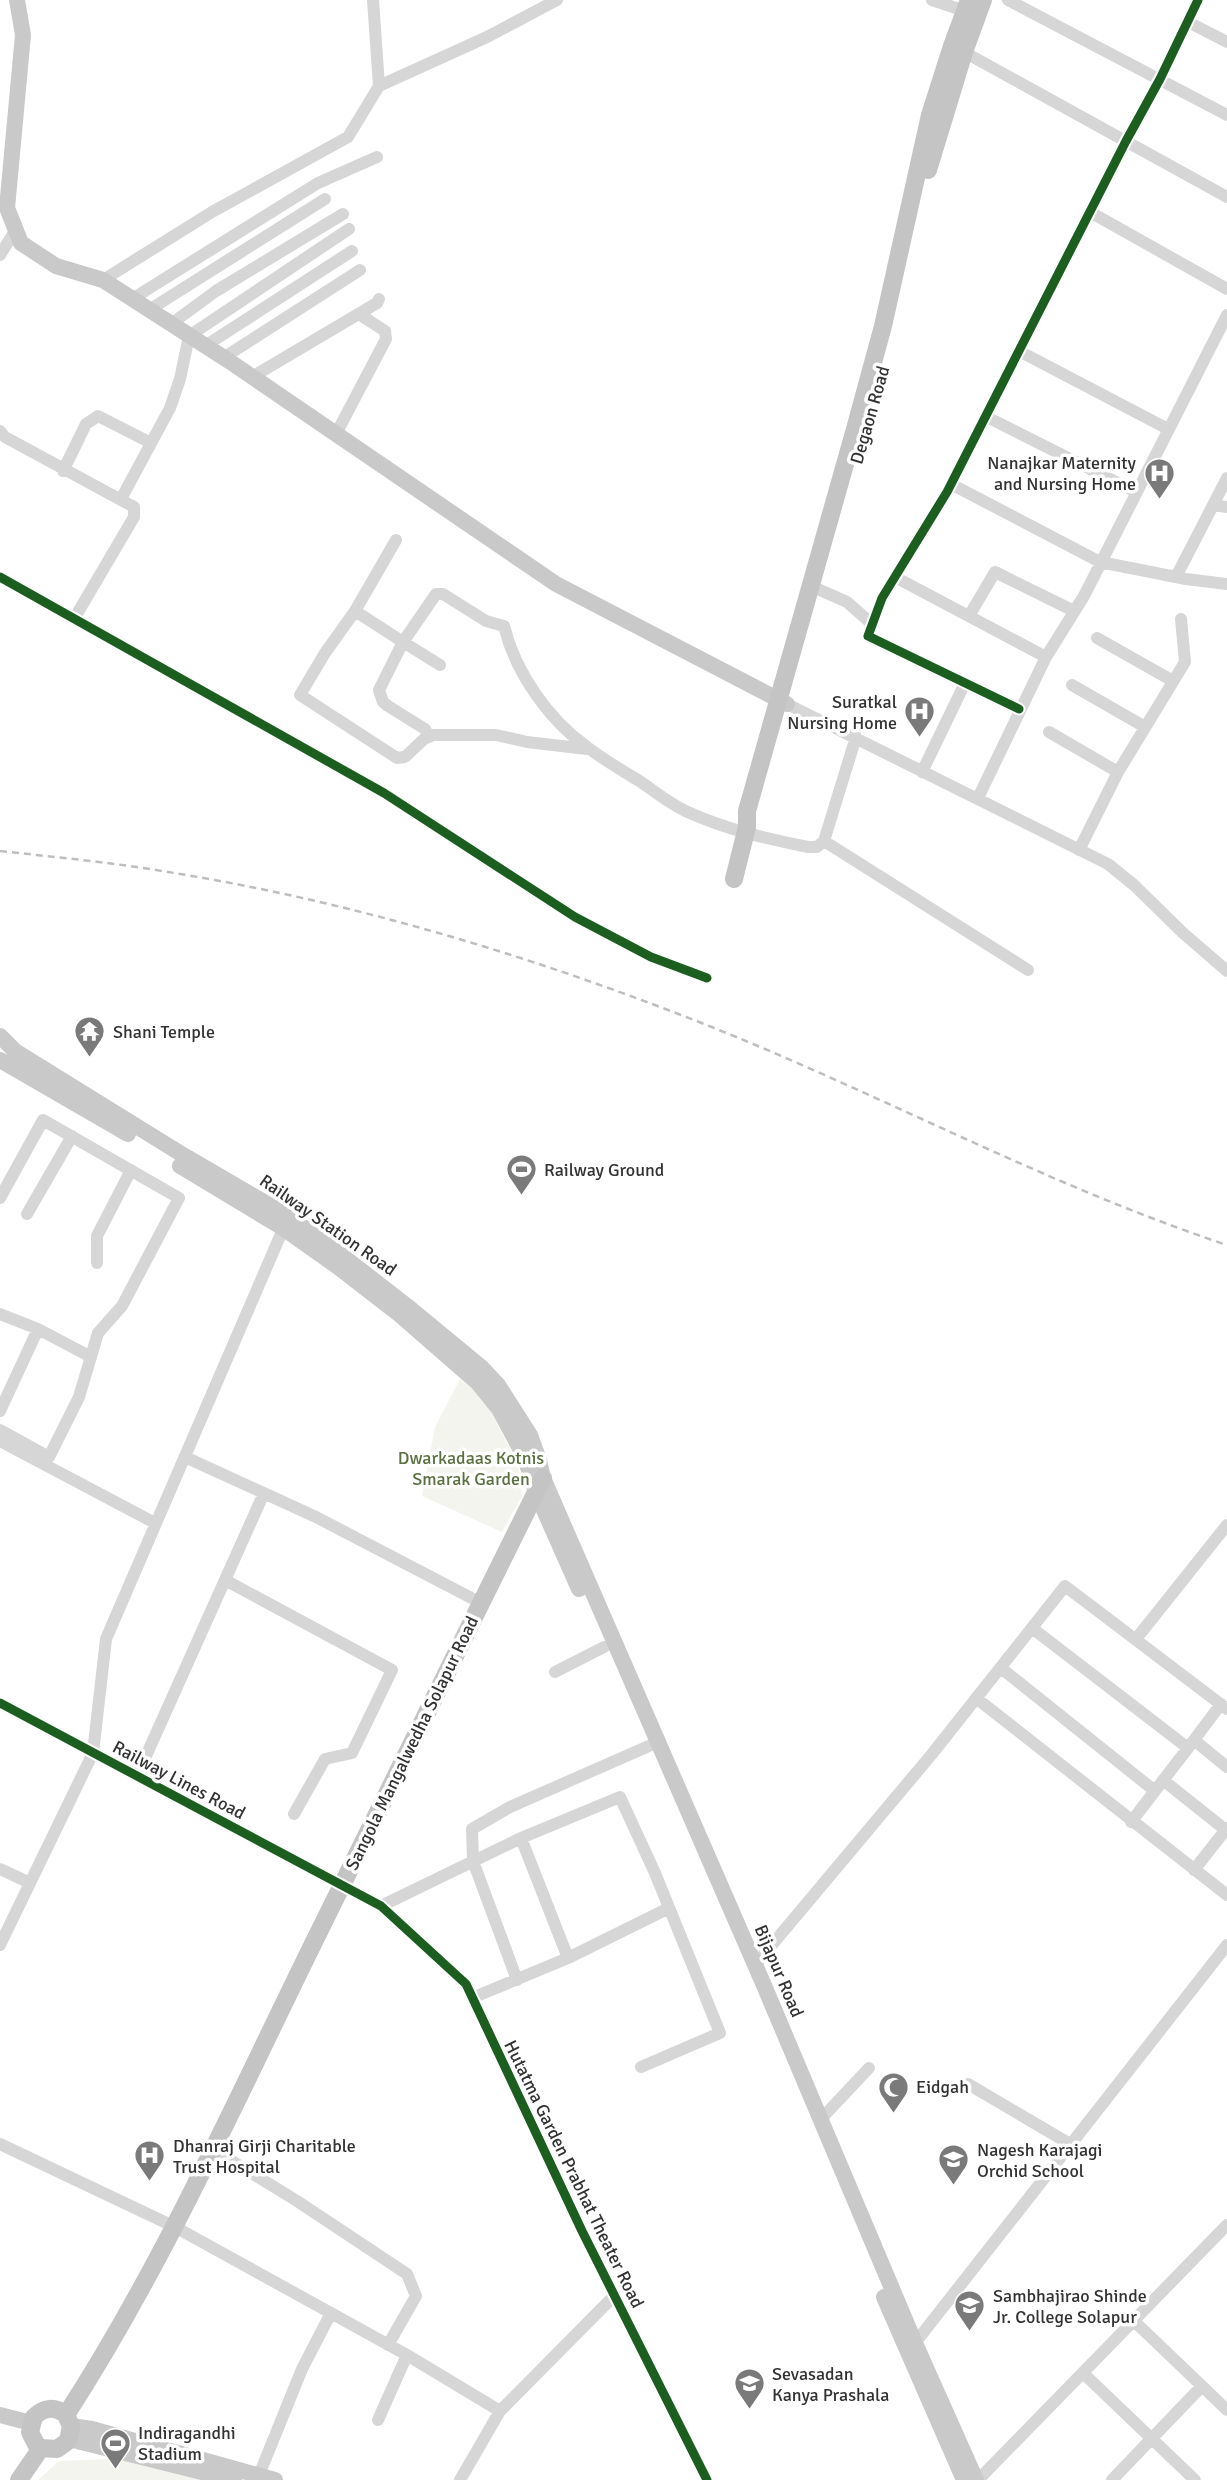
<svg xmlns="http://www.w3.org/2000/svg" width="1227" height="2480" viewBox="0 0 1227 2480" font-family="Signika,sans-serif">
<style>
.green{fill:#f2f4ed}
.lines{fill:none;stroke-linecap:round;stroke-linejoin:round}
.minor{stroke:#d6d6d6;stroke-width:12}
.major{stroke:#c9c9c9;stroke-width:16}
.highway{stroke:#c4c4c4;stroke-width:18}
.rail{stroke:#bebebe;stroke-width:2.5;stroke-dasharray:7 5;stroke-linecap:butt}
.cycleway-casing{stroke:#fff;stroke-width:13}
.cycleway{stroke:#1b5e20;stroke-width:9}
.labels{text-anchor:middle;stroke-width:7;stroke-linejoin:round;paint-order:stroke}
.street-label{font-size:18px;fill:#323232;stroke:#fff}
.poi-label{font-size:18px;fill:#323232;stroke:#fff;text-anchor:start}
.park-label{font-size:18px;fill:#5a6f3e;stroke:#fff}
</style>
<rect width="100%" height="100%" fill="#fff"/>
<path class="green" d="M460,1379l20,16 10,14 28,57 4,30 -20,36 -80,-36 13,-69z
M137,2458l79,22h-178l21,-19z"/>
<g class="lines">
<path class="minor" d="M932,0l33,11
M1008,0l219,115
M1188,22l39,20
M964,52l263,145
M379,86l108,-49 70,-37
M1090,212l137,77
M0,255l15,-24
M103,280l109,-68 136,-75 31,-51 -6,-86
M132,299l186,-116 59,-26
M149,310l176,-111
M171,324l45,-33 127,-77
M205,346l147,-95
M1019,351l149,78
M223,358l137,-88
M252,377l125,-74 2,-4
M985,416l151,76
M0,431l5,6 129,70v10l-60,102
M336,434l50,-95 -1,-8 -26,-17
M63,471l23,-47 12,-8 53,27
M951,484l149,78 86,17 41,5
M121,499l49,-91 10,-29 9,-43 160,-107
M1213,505l14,2
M396,540l-41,71 48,31 33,-48h7l43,27 18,5c11,46 45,94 83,121 17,13 36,24 54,35 16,11 32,24 49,31 38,17 78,26 118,34h9l7,-6 32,-104
M0,577l384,216 191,124 76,40 56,21
M895,577l151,80
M1176,577l51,-99
M811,586l36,16 25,22
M355,611l-30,42 -25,42 97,63 8,-1 19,-18 9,-4h63l31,7 60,7
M969,616l26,-44 79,39
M1097,638l76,43
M1072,685l73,42
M787,704l321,160 26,21 49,48 44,38
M1019,709l-151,-73 14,-38 65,-106 179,-351 34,-62 38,-79
M1049,732l69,40
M429,737l-4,-8 -37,-23 -5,-4 -4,-12 24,-48 37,23
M922,772l43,-89
M978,798l68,-141 38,-61 143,-281
M824,841l204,129
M1079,850l39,-78 67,-110 -4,-43
M0,1198l43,-78 136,78 -57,108 -24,27 -19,64 -30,60 -49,-27
M27,1214l45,-78
M97,1263v-27l34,-66
M0,1314l38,15
M0,1411l38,-82 53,28
M0,1441l155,82
M185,1457l131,60 165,86
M225,1580l167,90 -40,83 -27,6 -31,55
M1032,1628l156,120 -57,74
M1136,1639l91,-114
M1001,1668l154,123
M555,1672l49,-25
M976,1698l251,197
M0,1703l381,203 85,78 116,247 125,249
M1194,1740l33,27
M1188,1748l33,-44
M137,1776l127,-283
M1163,1780l64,51
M521,1838l47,120
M0,1869l30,14
M1194,1870l33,-42
M381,1906l140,-68 99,-41 35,76 65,160 -79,34
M0,1945l93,-192 13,-114 181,-419
M755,1965l177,-211 133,-168 162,123
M517,1980l-44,-119 -1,-32 38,-22 148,-65
M472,1998l96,-40 101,-50
M968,2084l102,60
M821,2119l48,-51
M0,2144l175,83 232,128 93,56
M214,2150l83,51 110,73 9,22 -28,49
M1134,2321l93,89
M911,2345l4,-2 312,-398
M1083,2373l112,107
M378,2420l29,-65
M257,2480l45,-111 29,-56
M460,2480l40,-69 114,-115
M978,2480l249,-255
M1112,2480l90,-94"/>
<path class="major" d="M17,0l6,35 -16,173 14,35 35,23 47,14 126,81 327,223 231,120
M0,1036l15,15 168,104 105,61 43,31 76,59 75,62 16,17 32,50 9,25 4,18 220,505 152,360 61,137
M0,1060l128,74
M180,1166l103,62 55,39 62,48 78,68 21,26 26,49 11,34 43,97
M884,2297l80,183
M0,2415l31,8
M71,2426l21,3 183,51
M69,2439l165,41"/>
<path class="highway" d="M928,170l36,-118 19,-52
M734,879l13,-52v-16l108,-382 28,-103 47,-211 22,-69 17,-46
M66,2415c95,-147 166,-306 243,-463 77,-158 156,-316 234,-474
M41,2448l-5,-4 -6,-12 4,-15c10,-10 21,-11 32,-2
M41,2448l16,1 11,-8 3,-15 -5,-11
M19,2480l22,-32"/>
<path class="rail" d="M0,851c54,6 108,11 162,20 184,29 364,83 537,151 178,70 347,163 528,223"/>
<defs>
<path id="cycleway" d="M0,577l384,216 191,124 76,40 56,21
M1019,709l-151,-73 14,-38 65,-106 179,-351 34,-62 38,-79
M0,1703l381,203 85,78 116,247 125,249"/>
</defs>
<use href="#cycleway" class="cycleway-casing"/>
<use href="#cycleway" class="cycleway"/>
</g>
<defs>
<symbol id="hospital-pin" viewBox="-11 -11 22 30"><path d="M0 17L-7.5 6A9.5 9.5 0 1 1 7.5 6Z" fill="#7a7a7a" stroke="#fff"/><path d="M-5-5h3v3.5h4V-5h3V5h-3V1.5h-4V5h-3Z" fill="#fff"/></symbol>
<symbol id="temple-pin" viewBox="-11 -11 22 30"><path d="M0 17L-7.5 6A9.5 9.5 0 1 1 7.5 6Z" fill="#7a7a7a" stroke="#fff"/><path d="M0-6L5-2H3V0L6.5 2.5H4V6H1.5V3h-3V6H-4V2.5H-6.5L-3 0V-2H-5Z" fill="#fff"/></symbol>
<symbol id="stadium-pin" viewBox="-11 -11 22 30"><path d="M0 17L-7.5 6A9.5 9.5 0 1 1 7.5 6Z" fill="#7a7a7a" stroke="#fff"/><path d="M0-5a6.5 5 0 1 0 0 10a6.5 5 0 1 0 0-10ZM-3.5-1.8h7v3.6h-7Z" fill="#fff"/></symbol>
<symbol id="mosque-pin" viewBox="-11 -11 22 30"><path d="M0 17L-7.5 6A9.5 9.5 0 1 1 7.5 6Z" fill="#7a7a7a" stroke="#fff"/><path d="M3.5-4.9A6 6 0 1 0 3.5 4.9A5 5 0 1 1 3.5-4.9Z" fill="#fff"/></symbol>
<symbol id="school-pin" viewBox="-11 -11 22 30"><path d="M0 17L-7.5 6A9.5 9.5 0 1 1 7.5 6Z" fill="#7a7a7a" stroke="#fff"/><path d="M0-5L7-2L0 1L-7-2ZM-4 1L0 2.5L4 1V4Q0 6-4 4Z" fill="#fff"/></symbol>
<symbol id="university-pin" viewBox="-11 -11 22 30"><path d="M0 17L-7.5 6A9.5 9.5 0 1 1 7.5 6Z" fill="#7a7a7a" stroke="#fff"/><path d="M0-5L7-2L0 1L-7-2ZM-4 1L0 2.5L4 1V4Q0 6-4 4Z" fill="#fff"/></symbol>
</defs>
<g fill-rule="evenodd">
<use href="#hospital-pin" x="1142" y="456" width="35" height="47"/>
<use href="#hospital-pin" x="902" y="694" width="35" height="47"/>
<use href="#temple-pin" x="72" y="1014" width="35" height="47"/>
<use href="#stadium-pin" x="504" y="1152" width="35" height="47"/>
<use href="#mosque-pin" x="876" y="2070" width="35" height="47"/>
<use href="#hospital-pin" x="132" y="2138" width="35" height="47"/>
<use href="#school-pin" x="936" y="2142" width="35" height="47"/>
<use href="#university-pin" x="952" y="2288" width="35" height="47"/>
<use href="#university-pin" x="732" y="2366" width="35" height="47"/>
<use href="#stadium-pin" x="98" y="2426" width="35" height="47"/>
</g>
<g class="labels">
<g class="street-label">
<text transform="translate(870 415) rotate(-74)" y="6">Degaon Road</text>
<text transform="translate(328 1225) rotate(35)" y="6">Railway Station Road</text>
<text transform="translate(412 1743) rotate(-64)" y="6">Sangola Mangalwedha Solapur Road</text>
<text transform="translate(179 1780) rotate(28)" y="6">Railway Lines Road</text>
<text transform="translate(779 1971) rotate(67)" y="6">Bijapur Road</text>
<text transform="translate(574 2174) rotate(64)" y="6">Hutatma Garden Prabhat Theater Road</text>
</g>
<g class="poi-label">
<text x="1136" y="469" text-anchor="end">Nanajkar Maternity<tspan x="1136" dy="21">and Nursing Home</tspan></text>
<text x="897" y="708" text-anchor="end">Suratkal<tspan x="897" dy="21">Nursing Home</tspan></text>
<text x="113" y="1038">Shani Temple</text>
<text x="544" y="1176">Railway Ground</text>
<text x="916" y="2093">Eidgah</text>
<text x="173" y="2152">Dhanraj Girji Charitable<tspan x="173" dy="21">Trust Hospital</tspan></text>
<text x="977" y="2156">Nagesh Karajagi<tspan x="977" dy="21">Orchid School</tspan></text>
<text x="993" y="2302">Sambhajirao Shinde<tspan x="993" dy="21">Jr. College Solapur</tspan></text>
<text x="772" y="2380">Sevasadan<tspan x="772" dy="21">Kanya Prashala</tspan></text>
<text x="138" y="2439">Indiragandhi<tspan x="138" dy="21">Stadium</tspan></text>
</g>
<g class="park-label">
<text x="471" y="1464">Dwarkadaas Kotnis<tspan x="471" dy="21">Smarak Garden</tspan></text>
</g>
</g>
</svg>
